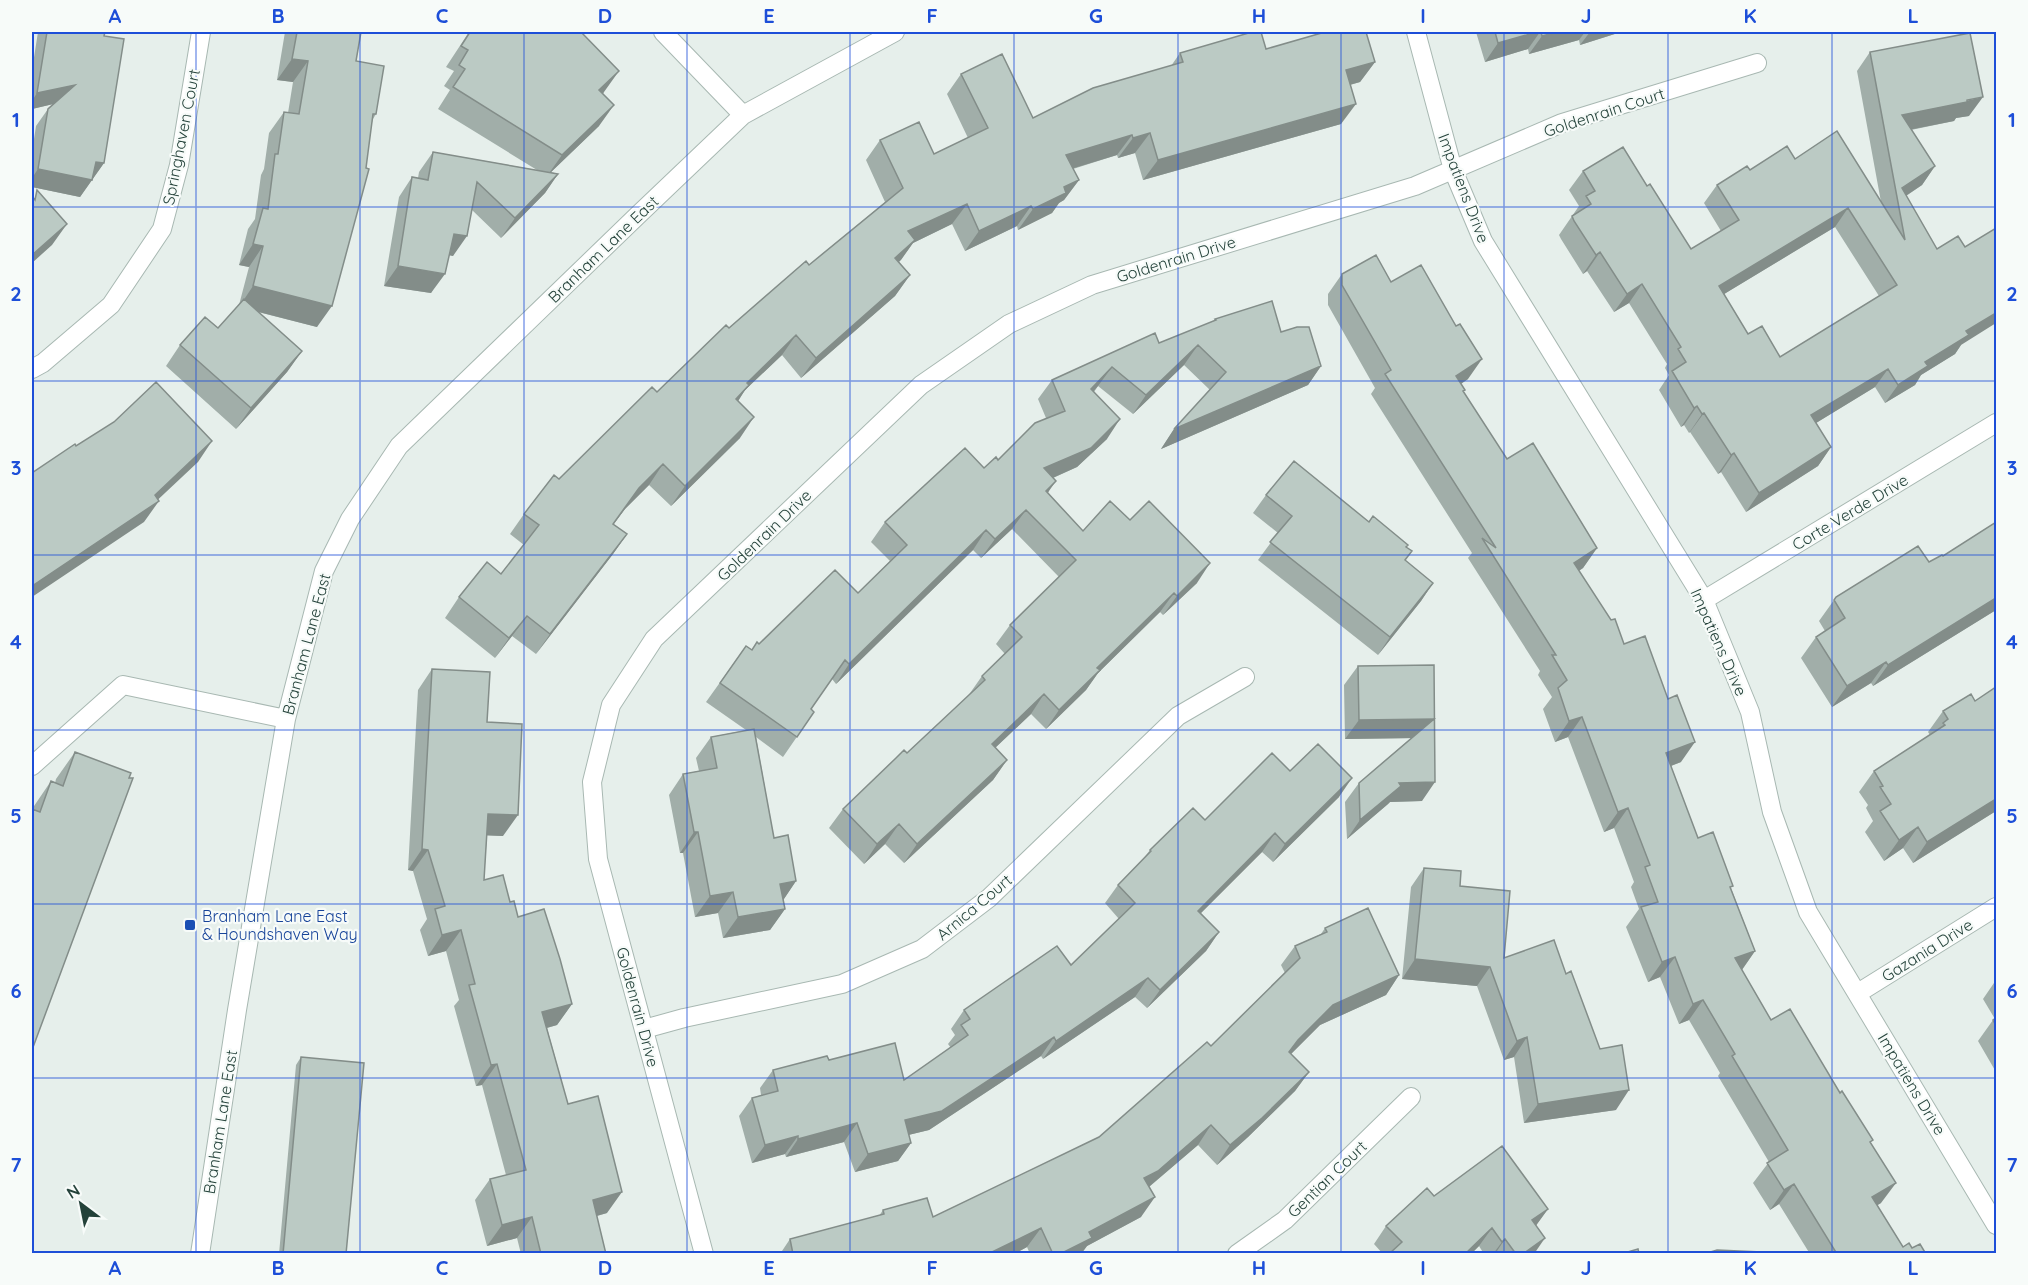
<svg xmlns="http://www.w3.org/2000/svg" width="2028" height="1285" viewBox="0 0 2028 1285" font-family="Quicksand,sans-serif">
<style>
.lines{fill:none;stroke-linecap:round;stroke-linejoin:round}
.minor-casing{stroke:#a8b8b2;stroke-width:20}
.minor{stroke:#fff;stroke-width:18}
.wall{fill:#a1aea9;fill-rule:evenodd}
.shaded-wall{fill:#838d89}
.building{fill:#bbcac4;stroke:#838d89;stroke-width:1.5;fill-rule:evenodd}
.grid{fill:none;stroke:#1d4ed8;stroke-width:1.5;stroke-opacity:0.55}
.transit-dot{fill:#1a4fb4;stroke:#f7fbf9;stroke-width:2}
.labels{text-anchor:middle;stroke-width:4.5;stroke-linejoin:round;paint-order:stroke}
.street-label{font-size:16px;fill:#24423a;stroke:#f7fbf9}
.transit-label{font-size:16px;fill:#164399;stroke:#f7fbf9;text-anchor:start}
.neatline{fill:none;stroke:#1d4ed8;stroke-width:2}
.grid-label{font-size:20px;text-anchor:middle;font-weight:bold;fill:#1d4ed8}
</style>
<rect width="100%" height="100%" fill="#e6efeb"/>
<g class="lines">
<defs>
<path id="minor" d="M663,32l80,83
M1416,32l37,138 30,71 221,359 46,112 22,100 36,100 188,313
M32,369l11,-6 68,-58 51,-76 17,-64 22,-133
M1704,600l292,-177
M32,766l91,-81 163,34
M1858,993l138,-86
M644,1029l40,-11 158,-34 80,-35 67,-51 189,-182 67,-39
M200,1254l37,-244 49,-291 38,-148 26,-52 49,-73 238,-230 106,-101 152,-83
M704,1254l-106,-395 -6,-77 19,-77 43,-66 267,-254 88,-61 83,-39 323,-99 147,-63 195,-60
M1237,1254l48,-34 126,-123"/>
</defs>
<use href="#minor" class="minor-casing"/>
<use href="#minor" class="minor"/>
</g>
<path class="wall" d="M38,32h67l-1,131 -24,34 -48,-10v-35l4,-26 12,-17 5,-5 -21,5v-39z
M285,32h76l-5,29 20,53 -3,5 -56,208 -59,-15 44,39 -15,21 -51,57 -70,-63 14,-21 38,-17 21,-23 10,-38 -10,-2 9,-36 7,-10 6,-44 3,-6 5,-36 15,-21 4,1 5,-31 -16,-2z
M469,32h112l23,60 -1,2 -4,32 -48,46 7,2 -13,19 -44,45 -29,-28 -19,46 -4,-1 -18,38 -47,-7 15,-89 13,-20 6,1 1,-6 14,-20 104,18 -99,-61 12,-19 -6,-4 10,-15 -8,-4z
M1476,32h145l-41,13 -1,-5 -50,14 -1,-5 -43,13z
M1266,49l109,13 -15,20 -10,3 -9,39 -198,56 -8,-27 -17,5 -1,-3 -44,14 6,11 -15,20 -5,3 -7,10 -34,17 -1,-4 -52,25 -13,-27 -39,19 -14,19 11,13 -15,21 -94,82 -19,-23 -37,35 -7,11 2,37 -69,68 -22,-21 -24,24 -12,15 14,10 -14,20 -77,100 -24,-18 -17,22 -50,-40 14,-21 42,-23 23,-29 -14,-11 14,-20 35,-35 170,-151 80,-63 76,-63 -19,-42 14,-20 54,14 34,-16 -21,-44 14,-20 72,44 138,-52 9,-13z
M1870,52l99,64 -13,2 -2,3 -43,9 24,36 -13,19 -16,11 55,149 -6,9 -34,21 -6,10 -30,18 -10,-16 -59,36 15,24 -13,19 -72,46 -25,-40 -3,2 -28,-42 -1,1 -5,-8 -3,2 -22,-37 10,-15 -4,-7 2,-4 -38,-61 -15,9 -27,-41 -4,3 -22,-35 -2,-4 20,-29 -10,-16 14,-19 64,15 44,63 30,-18 -17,-28 13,-18 33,-15 45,-11 86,43 -24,-131zM1835,227l44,69 -99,61 -32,-23 -24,-40z
M1342,274l49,8 77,97 -7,5 2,8 44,67 90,89 -14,20 -4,3 45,73 57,118 -10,4 27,72 33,50 24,63 -13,19 29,50 69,73 31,50 10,60 -4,2 26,42 9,1 14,6h-116l-31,-50 -9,6 -17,-27 16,-21 -51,-86 2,-3 -31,-53 -10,4 -19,-47 -12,5 -22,-55 13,-18 -8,-22 3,-5 -20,-54 -10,4 -36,-95 -13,5 -12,-33 9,-12 -14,-22 2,-4 -72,-113 4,-5 -101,-159 4,-6 -47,-83v-11z
M1215,319l66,13 40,34 -13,19 -147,64 13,-20 36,-39 -26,-25 -51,49 -35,-28 -4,6 13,47 -30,28 -24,11 -5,15 35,38 114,52 -34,32 -3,-3 -62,61 -12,17 -40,39 -15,-15 -36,34 12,12 -14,20 -89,83 -19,-19 -21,20 -35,-36 14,-19 64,-56 61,-57 14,-20 23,-22 -9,-10 14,-19 49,-48 -47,-48 -31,29 -8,-8 -137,134 -4,-5 -21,30 3,3 -31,45 -27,-20 18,101 22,43 -13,19 2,9 -15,21 -47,8 -5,-25 -23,4 -12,-64h-3l-11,-58 14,-21 16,-3 -3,-13 15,-21 35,-7 -40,-28 40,-56 6,4 7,-6 99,-51 32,-32 -19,-19 14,-20 99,-54 14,-8 48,-42 -8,-19 14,-19 107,-37 54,-21z
M1266,495l103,27 37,25 -1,14 28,22 -12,18 -43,54 -120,-95 20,-27 -25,-20z
M1996,522v88l-123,76 -2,-3 -39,24 -31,-49 15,-21 9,-6 -6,-10 15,-21 95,-38 14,-6z
M1434,665l-12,136 -32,1 -2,2 -41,35 -2,-37 14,-19 52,-45 -66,1 -1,-54 14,-19z
M432,669l55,53 16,114 -16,-1 -3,45 26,22 8,15 54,87 -15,21 -10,3 21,76 39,109 -10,3 9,38h-85l-4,-16 -30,8 -12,-46 15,-21 16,-4 -24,-90 -6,1 -22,-80 5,-6 -13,-49 -18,5 -8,-26 7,-11 -14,-48 -5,-1 10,-180z
M1971,694l25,117 -83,52 -10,-15 -19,13 -19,-29 8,-11 -7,-13 2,-3 -9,-13 15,-21 56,-36 -2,-3 15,-21z
M75,752l-43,298v-241l19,-28 4,2 1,-4z
M1290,771l49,26 -66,65 -11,-10 -61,61 18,19 -13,19 -59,57 -12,-11 -92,62 -2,-3 -112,74 -21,5 3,8 -13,18 -43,11 -11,-30 -58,15 -1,-3 -33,9 -13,-47 13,-18 9,-3 -1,-7 13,-18 56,-10 75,20 47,-32 -3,-4 7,-9 -4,-6 13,-19 107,-45 48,-46 -14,-16 13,-18 26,-27 6,-8 55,-30z
M1424,868l36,18 44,72 62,16 34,75 16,61 -92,13 -10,-66 -10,3 -27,-74 -75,-7 9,-92z
M1325,928l74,47 -13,20 -66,30 -29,29 18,18 -14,19 -47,46 -31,28 -19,-20 -49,42 -8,30 -54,29 -6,8h-51l-3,-7 -13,7h-234l10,-15 89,-23 4,-6 50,7 166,-80 112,-91 74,-73 -4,-8 14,-19 26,-12z
M1996,980v92l-18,-31 15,-21 2,-1 -12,-20z
M301,1057l45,197h-67l17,-189z
M1434,1196l114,13 -12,16 -2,29h-50l-5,-8 -8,8h-88l-9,-10 12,-18z"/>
<path class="shaded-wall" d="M1537,32h3l-12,17 -43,13 13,-19z
M1557,32h28l-6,8 -50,14 13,-18z
M1590,32h31l-41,13z
M292,59l16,2 -15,21 -16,-2z
M1375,62l-15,20 -29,8 15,-20z
M619,71l-15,21 -20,19 15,-21z
M75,85l-13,17 -30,7v-8l5,-8z
M1983,97l-14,19 -13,2 -2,3 -66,13 14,-19z
M1356,104l-15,20 -198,56 15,-20z
M614,105l-15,21 -52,50 15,-21z
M1150,133l-15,20 -17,5 15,-20z
M1132,135l-15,20 -66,20 15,-20z
M96,162l8,1 -24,34 -48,-10v-9l6,-9z
M1935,166l-13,19 -24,16 4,-13z
M558,174l-13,19 -44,45 14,-20z
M1079,180l-15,20 -5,3 -7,10 -34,17 15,-21 31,-22z
M967,204l-15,20 -39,19 -12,17 -21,18 28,-47z
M1031,206l-14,20 -52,25 14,-20z
M1848,208l-13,19 -129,78 13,-19z
M67,224l-15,21 -20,18v-8z
M454,234l13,2 -14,20 -13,-3z
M253,244l10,2 -14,21 -10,-2z
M1600,252l-13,19 -4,3 13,-19z
M398,266l47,8 -14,19 -47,-7z
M910,275l-15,21 -94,82 15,-20z
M1642,284l-13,19 -15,9 13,-18z
M253,286l79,20 -15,21 -78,-20z
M1996,313v10l-35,22 -6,9 -34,21 -6,10 -30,18 13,-18 27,-23 41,-31z
M796,335l-14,20 -37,35 -10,16 -14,13 26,-36z
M1198,345l-14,20 -51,49 13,-19z
M302,351l-15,21 -51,57 15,-21z
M1482,359l-14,20 -26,17 14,-20z
M1321,366l-13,19 -147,64 13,-20z
M1112,367l-14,19 -20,23 13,-20z
M1888,369l-13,18 -77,47 13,-19z
M1697,406l-13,19 -3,2 13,-19z
M1704,413l-14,19 -1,1 13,-19z
M754,417l-14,21 -69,68 14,-20z
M1120,419l-13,20 -30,28 -47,21 14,-20z
M212,441l-14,21 -49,46 10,-7 -15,21 -112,75v-11l123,-91z
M1831,447l-13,19 -72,46 13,-19z
M1734,453l-13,19 -3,2 13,-19z
M663,464l-14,21 -24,24 -26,35 40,-56z
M1056,481l-14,20 4,-10z
M1026,510l-14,19 -31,29 14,-19z
M986,530l-13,20 -137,134 13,-20z
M627,534l-14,20 -77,100 14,-20z
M1597,548l-14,20 -23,15 14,-20z
M1210,563l-13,20 -34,32 14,-19z
M1433,583l-12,18 -43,54 12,-18z
M1174,593l-14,19 -62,61 -12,17 -40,39 13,-19 38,-42z
M1996,598v12l-123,76 15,-21z
M527,616l-15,20 -17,22 14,-20z
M1886,662l-15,21 -39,24 15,-21z
M1044,694l-13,20 -53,50 14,-20z
M1582,717l-14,20 -13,5 14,-21z
M1434,719l-14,19 -75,1 14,-19z
M1695,742l-14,20 -29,11 14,-20z
M1007,760l-14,20 -89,83 13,-19z
M1352,778l-13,19 -66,65 12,-18z
M1435,782l-13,19 -32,1 -2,2 -41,35 13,-19 39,-37z
M1996,799v12l-83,52 14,-21z
M1628,808l-14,20 -10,4 14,-20z
M488,814l30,1 -15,21 -30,-1z
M899,824l-14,20 -21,20 13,-20z
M1918,827l-15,21 -19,13 15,-21z
M694,832h4l-15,21h-3z
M1275,833l-13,19 -77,77 13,-18z
M422,849l6,1 -15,21 -5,-1z
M796,881l-14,21 -2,-18z
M733,892l-15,21 -23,4 15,-21z
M785,909l-15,21 -47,8 15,-21z
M461,930l-15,21 -18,5 14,-21z
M1219,932l-13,19 -59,57 13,-18z
M1755,951l-14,20 -6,-13z
M1675,957l-15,20 -12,5 14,-20z
M1415,959l75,8 -13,19 -75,-7z
M1399,975l-13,20 -66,30 -35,35 4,-8 9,-12 35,-35z
M1148,978l-13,19 -92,62 13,-18z
M1703,1000l-14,20 -10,4 14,-20z
M572,1004l-15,21 -29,8 14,-21z
M1054,1037l-13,19 -112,74 -37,9 13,-19z
M1527,1037l-13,20 -10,3 13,-19z
M497,1064l-15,21 -6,1 15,-21z
M1309,1072l-14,19 -47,46 -31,28 13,-20z
M1629,1090l-13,20 -92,13 14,-19z
M857,1123l-13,19 -58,15 12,-18z
M1211,1125l-13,20 -54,46v-13z
M798,1136l-13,18 -33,9 13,-18z
M911,1143l-13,18 -43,11 13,-18z
M1896,1183l-15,20 -23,14 14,-20z
M1794,1184l-15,20 -9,6 14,-20z
M622,1192l-15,21 -29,8 15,-21z
M1155,1197l-14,20 -54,29 -6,8h-21l29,-22z
M1548,1209l-13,18 -3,-7z
M532,1217l-15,21 -30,8 15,-21z
M1041,1228l-14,19 -13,7h-26z
M1492,1228l-13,18 -8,8h-6z
M1545,1238l-11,16h-11z
M1505,1239l-10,15h-2l9,-12z"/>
<path class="building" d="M47,32h58l-1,4 20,3 -20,124 -8,-1 -4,18 -54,-11 10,-60 27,-24 -38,8z
M297,32h64l-5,29 28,5 -8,48h-3l-7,54 3,1 -37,137 -79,-20 10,-40 -10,-2 10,-36 5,1 7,-55h3l6,-42 15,2 9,-53 -16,-2z
M470,32h111l38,39 -20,19 15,15 -52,50 -109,-68 12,-18 -6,-4 9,-15 -7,-4z
M1252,32h9l5,17 59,-17h41l9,30 -29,8 10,34 -198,56 -8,-27 -17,5 -1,-3 -66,20 13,25 -15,7 2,6 -33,16 -2,-3 -52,25 -12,-27 -59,27 7,9 -20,18 15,17 -94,83 -20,-23 -49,48 2,2 -13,14 18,18 -69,69 -22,-22 -24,24 -26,36 14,10 -77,100 -23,-18 -18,22 -50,-41 28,-35 14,12 38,-49 -15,-11 30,-39 5,4 93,-92 5,5 69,-67 3,3 77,-67 3,4 94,-77 -23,-48 39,-18 15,32 54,-26 -27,-54 41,-20 31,64 60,-30 90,-26 -3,-9z
M1495,32h42l-39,11z
M1541,32h16l-15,4z
M1970,33l13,64 -16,3v2l-65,13 33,51 -33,22 35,61 21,-13 7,11 31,-19v85l-30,18 3,4 -44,27 3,4 -30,19 -10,-16 -77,46 20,32 -72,46 -25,-40 -3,2 -27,-42 -2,1 -5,-8 -3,2 -22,-37 14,-9 -8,-13 3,-2 -39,-63 -15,10 -27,-42 -4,3 -22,-34 -2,-5 19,-12 -5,-8 9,-5 -12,-20 40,-24 24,39 3,-2 41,65 48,-29 -22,-35 30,-19 3,4 37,-24 8,13 42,-28 68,109 -35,-188zM1848,208l49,77 -117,72 -18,-31 -14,8 -29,-48z
M433,152l125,22 -43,44 -38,-36 -10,54 -13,-2 -9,40 -47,-8 14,-89 16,3z
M37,190l30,34 -35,31v-59l3,4z
M1376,255l15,27 30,-17 35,61 4,-2 22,35 -26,17 9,14 -2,1 44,68 26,-16 64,105 -23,15 37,57 4,-1 9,25 21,-8 23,63 9,-4 18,47 -29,11 32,85 15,-6 20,54 -3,1 25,64 -20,7 36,62 19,-11 50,84 2,-2 31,49 -3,2 26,41 -24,14 31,50 6,-4 3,5 8,-4 6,10h-89l-43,-70 -10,6 -17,-27 21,-13 -56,-94 3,-2 -32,-54 -10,4 -18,-47 -13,5 -21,-55 17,-5 -13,-35 5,-2 -22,-57 -10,4 -36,-95 -13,4 -11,-33 9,-8 -15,-25h4l-74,-117 14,10 -111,-174 6,-4 -49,-85v-11z
M244,299l58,52 -51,57 -71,-63 25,-28 13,11z
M1272,301l9,31 16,-5h12l12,39 -147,63 52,-57 -28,-27 -52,50 -34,-28 -21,22 29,30 -29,29 -47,20 12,13 -10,10 37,40 27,-30 20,19 19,-19 61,62 -33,33 -3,-3 -77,75 3,2 -41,40 -15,-16 -52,50 15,16 -90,84 -18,-20 -22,20 -34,-35 53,-51 8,-8 3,3 78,-73 -3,-4 40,-39 -12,-12 66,-65 -50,-50 -31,29 -9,-9 -137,134 -4,-4 -34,49 3,3 -17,25 -77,-54 26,-37 6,4 5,-8 2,2 76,-74 23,23 49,-48 -22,-23 80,-74 19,20 12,-11 2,3 37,-37 30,-12 -13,-31 103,-47 4,10 57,-23 -1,-1z
M156,382l56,59 -57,54 4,6 -127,85v-113l43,-29 1,2 38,-24z
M1294,461l75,61 4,-6 35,29 -2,2 6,4 -7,9 28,23 -43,54 -120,-95 22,-26 -26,-21z
M1996,522v76l-108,67 -2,-3 -39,24 -31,-49 29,-19 -11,-18 2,-3 82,-51 11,16 13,-7 1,1z
M1434,665l1,117 -36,1 2,3 -41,34 -1,-37 75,-64 -75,1 -1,-54z
M432,669l58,3 -3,50 35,2 -4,91 -30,-1 -4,66 19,-5 7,27 4,-1 4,16 26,-8 16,50 12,45 -30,8 26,92 30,-8 24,96 -29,8 13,54h-65l-9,-37 -30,8 -12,-46 36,-9 -29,-106 -6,1 -22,-80 6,-1 -14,-54 -19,5 -7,-26 10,-3 -17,-56 -6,-1z
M1996,687v112l-69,43 -9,-15 -19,13 -19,-29 11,-7 -11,-17 3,-1 -9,-15 71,-46 -2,-2 5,-4 -5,-8 28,-17 4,7z
M754,729l20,109 14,-3 8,46 -16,3 5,25 -47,8 -5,-25 -23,4 -12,-64h-4l-11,-58 34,-6 -6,-31z
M1318,744l34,34 -67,66 -10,-11 -77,78 21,21 -59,58 -12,-12 -92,63 -2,-4 -112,74 -37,9 6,23 -43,11 -11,-31 -59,16v-3l-33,9 -13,-47 26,-7 -5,-21 54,-14 2,4 66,-17 9,37 64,-45 -7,-10 9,-6 -6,-9 36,-25 57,-39 14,19 64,-62 -17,-18 33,-34 -1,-1 43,-42 12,12 67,-67 18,18z
M75,752l56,21 -2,5h4l-101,272v-241l8,3 11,-31 12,5z
M1424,868l37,3 -1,15 50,5 -6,67 50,-18 12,34 5,-3 29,78 22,-4 7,45 -91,14 -11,-67 -10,4 -27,-74 -75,-8z
M1368,908l31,67 -66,30 -35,35 -9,12 20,20 -47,46 -32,27 -19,-20 -53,46 -14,7 11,19 -66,35 3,6 -32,16h-7l-12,-26 -53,26h-195l-3,-15 94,-25 -1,-4 44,-12 6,19 166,-80 108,-95 4,4 89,-88 -5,-12 32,-14 -2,-4z
M1996,1018v8l-3,-6z
M301,1057l63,6 -18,191h-63z
M1502,1146l46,63 -16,11 13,18 -22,16h-7l-11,-15 -3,3 -10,-14 -27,26h-76l13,-12 -16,-16 41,-38 7,8z
M1638,1249l1,5h-18z
M1717,1250l44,2v2h-57z"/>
<path class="grid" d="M196,32v1222M360,32v1222M524,32v1222M687,32v1222M850,32v1222M1014,32v1222M1178,32v1222M1341,32v1222M1504,32v1222M1668,32v1222M1832,32v1222M32,207h1964M32,381h1964M32,555h1964M32,730h1964M32,904h1964M32,1078h1964"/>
<rect class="transit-dot" x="184" y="919" width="12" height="12" rx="3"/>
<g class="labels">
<g class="street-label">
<text transform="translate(1604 112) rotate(-18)" y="6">Goldenrain Court</text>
<text transform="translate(181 137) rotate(-79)" y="6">Springhaven Court</text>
<text transform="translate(1464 188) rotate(69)" y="6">Impatiens Drive</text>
<text transform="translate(603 249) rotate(-44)" y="6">Branham Lane East</text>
<text transform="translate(1176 259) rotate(-17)" y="6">Goldenrain Drive</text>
<text transform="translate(1850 512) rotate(-31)" y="6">Corte Verde Drive</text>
<text transform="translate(764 535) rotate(-44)" y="6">Goldenrain Drive</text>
<text transform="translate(1719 642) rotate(66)" y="6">Impatiens Drive</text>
<text transform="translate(306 644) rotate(-75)" y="6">Branham Lane East</text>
<text transform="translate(974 907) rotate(-40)" y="6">Arnica Court</text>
<text transform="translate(1927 950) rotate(-32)" y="6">Gazania Drive</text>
<text transform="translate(638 1007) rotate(75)" y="6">Goldenrain Drive</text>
<text transform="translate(1912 1084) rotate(59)" y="6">Impatiens Drive</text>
<text transform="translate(220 1122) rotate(-81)" y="6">Branham Lane East</text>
<text transform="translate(1327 1179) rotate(-44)" y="6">Gentian Court</text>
</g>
<g class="transit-label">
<text x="202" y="922">Branham Lane East<tspan x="202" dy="18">&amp; Houndshaven Way</tspan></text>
</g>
</g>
<rect width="2028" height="1285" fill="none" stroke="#f7fbf9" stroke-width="66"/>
<g transform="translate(81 1204) rotate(328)" stroke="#f7fbf9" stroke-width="4.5" paint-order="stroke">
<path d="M0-4.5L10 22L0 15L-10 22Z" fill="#24423a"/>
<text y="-9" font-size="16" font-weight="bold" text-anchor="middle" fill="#24423a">N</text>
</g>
<rect x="33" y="33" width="1962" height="1219" class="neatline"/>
<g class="grid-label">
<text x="115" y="23">A</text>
<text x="278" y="23">B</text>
<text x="442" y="23">C</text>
<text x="605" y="23">D</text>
<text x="769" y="23">E</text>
<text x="932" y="23">F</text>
<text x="1096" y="23">G</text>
<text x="1259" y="23">H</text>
<text x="1423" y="23">I</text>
<text x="1586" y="23">J</text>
<text x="1750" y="23">K</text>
<text x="1913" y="23">L</text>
<text x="16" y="127">1</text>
<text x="2012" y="127">1</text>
<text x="16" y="301">2</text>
<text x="2012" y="301">2</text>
<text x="16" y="475">3</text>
<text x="2012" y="475">3</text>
<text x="16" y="649">4</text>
<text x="2012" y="649">4</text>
<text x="16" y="823">5</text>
<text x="2012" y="823">5</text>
<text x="16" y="998">6</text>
<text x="2012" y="998">6</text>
<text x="16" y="1172">7</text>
<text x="2012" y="1172">7</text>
<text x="115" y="1275">A</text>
<text x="278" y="1275">B</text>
<text x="442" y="1275">C</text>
<text x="605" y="1275">D</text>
<text x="769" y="1275">E</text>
<text x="932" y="1275">F</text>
<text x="1096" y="1275">G</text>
<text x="1259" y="1275">H</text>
<text x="1423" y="1275">I</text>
<text x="1586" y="1275">J</text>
<text x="1750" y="1275">K</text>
<text x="1913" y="1275">L</text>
</g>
</svg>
